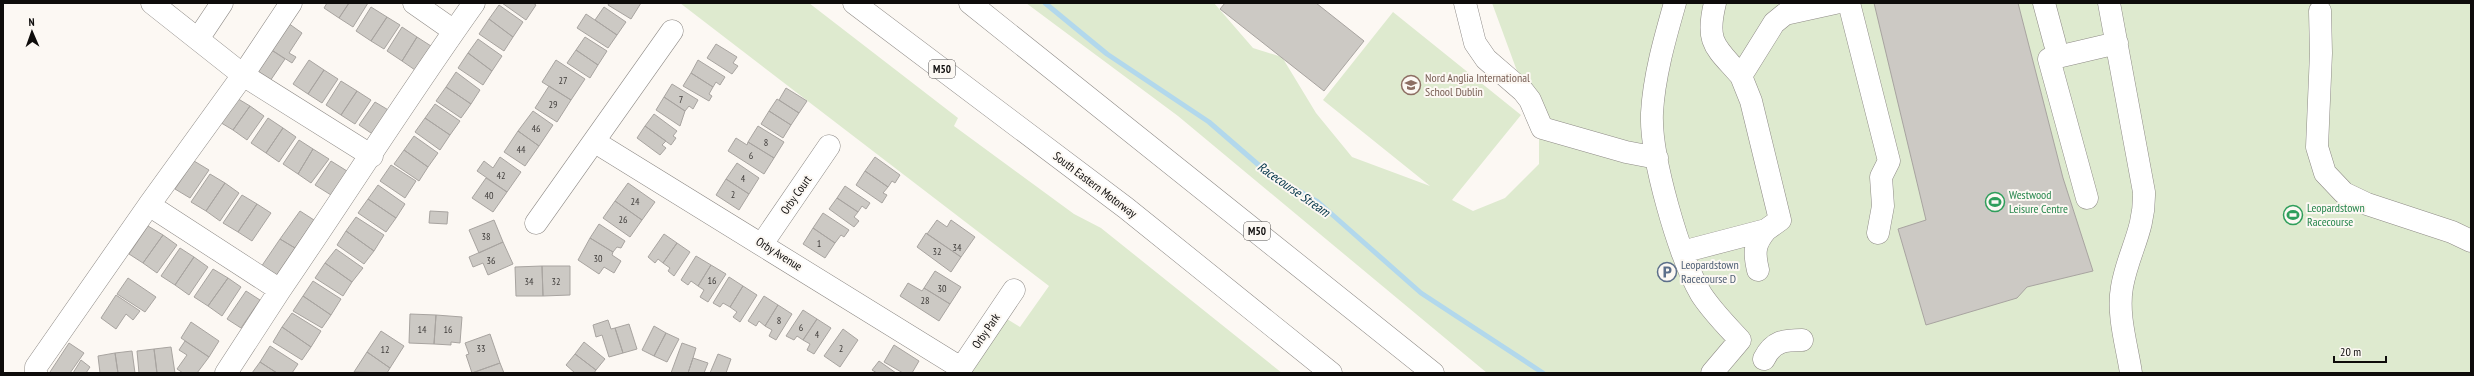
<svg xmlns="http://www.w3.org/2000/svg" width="2474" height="376" viewBox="0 0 2474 376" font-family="'PT Sans Narrow',sans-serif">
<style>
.green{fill:#deeacf}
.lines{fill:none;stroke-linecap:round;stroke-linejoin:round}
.stream{stroke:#b2d8ec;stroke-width:5}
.building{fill:#ccc9c4;stroke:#a8a4a0}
.minor-casing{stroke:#8e8a86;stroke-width:23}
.highway-casing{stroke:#8e8a86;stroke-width:23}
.minor{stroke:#fff;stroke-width:22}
.highway{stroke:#fff;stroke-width:22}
.labels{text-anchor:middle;stroke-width:4;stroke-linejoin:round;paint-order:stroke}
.number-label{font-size:10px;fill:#3e3b39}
.shield{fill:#fcf8f3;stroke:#555351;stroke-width:1}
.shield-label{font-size:11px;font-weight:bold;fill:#0e0c0b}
.education-label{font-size:12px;fill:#785e54;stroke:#fcf8f3;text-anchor:start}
.street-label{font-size:12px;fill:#0e0c0b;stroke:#fcf8f3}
.leisure-label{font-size:12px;fill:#27864d;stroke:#fcf8f3;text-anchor:start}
.service-label{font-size:12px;fill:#4e5e75;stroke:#fcf8f3;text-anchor:start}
.water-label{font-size:13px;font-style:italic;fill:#003449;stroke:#fcf8f3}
</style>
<rect width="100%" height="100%" fill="#fcf8f3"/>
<path class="green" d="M680,3h129l149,115 -4,8 120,88 27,14 181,145h-311l36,-54 13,8 29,-41z
M1026,3h188l39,45 29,9 34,56 36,44 78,29 -107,-86 70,-88 128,103 -69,85 21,11 32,-13 34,-34v-33l-47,-128h979v370h-984l-309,-257z"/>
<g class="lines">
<path class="stream" d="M1045,3l62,51 102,68 60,52 49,28 103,91 122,80"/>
</g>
<path class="building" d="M327,3h22l-10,15 -15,-10z
M349,3h19l-15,24 -14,-9z
M502,3h31l3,2 -10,15z
M609,3h32l-10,16 -23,-14z
M1225,3h91l48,38 -40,50 -104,-82z
M1874,3h144l45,175 30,93 -66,16 -10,11 -91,27 -28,-96 28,-9z
M499,5l24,17 -10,15 -24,-18z
M371,7l16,10 -16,24 -15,-10z
M604,7l22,15 -9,13 -22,-15z
M586,14l31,21 -9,13 -31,-20z
M387,17l13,8 -16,24 -13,-8z
M489,19l24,18 -9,14 -25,-17z
M288,23l14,10 -13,20 7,4 -4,6 -22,-14z
M402,27l15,10 -15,24 -15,-10z
M417,37l14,9 -16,24 -13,-9z
M585,37l22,14 -9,14 -22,-15z
M478,39l24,17 -10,15 -24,-18z
M716,44l21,13 -4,6 5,3 -6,8 -25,-16z
M270,49l15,10 -17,25 -15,-10z
M576,50l22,15 -8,13 -23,-15z
M468,53l24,18 -9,14 -25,-17z
M309,60l15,10 -16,24 -15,-10z
M556,60l29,19 -14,21 -29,-18z
M698,60l27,17 -5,8 -4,-3 -3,5 -22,-14z
M324,70l14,9 -16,24 -14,-9z
M456,72l24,18 -9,14 -25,-17z
M691,73l22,14 -4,7 3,2 -3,5 -26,-15z
M341,81l16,10 -16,24 -15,-10z
M672,84l26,16 -5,9 -4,-3 -4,5 -21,-14z
M549,86l22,14 -14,22 -22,-14z
M446,87l25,17 -10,14 -25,-17z
M786,88l21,13 -8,12 -20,-13z
M357,91l14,9 -16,24 -14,-9z
M235,97l15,9 -17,24 -15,-9z
M664,97l21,14 -5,15 -24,-16z
M777,99l22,14 -8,12 -22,-14z
M375,102l15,9 -16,24 -15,-10z
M435,104l25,17 -10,14 -25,-17z
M250,106l14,10 -17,24 -14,-10z
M533,111l20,14 -14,21 -21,-15z
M769,111l22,14 -8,13 -22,-14z
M654,114l23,17 -4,5 3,2 -5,7 -26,-19z
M268,118l15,10 -17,25 -15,-10z
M425,118l25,17 -10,15 -25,-18z
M645,126l21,15 -4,4 4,3 -6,7 -23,-17z
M758,126l26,16 -10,16 -26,-16z
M283,128l13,9 -17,25 -13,-9z
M518,131l21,15 -14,20 -21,-14z
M414,136l24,17 -10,14 -24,-17z
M736,138l11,7 1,-3 26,16 -10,16 -36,-23z
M299,140l14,9 -15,25 -15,-10z
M313,149l16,10 -18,24 -13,-9z
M404,150l24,17 -9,14 -25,-17z
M500,157l21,15 -14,20 -30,-21 7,-10 9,7z
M875,157l25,18 -5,8 -3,-2 -4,6 -23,-16z
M194,161l15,9 -19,28 -15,-9z
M331,161l16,10 -16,24 -16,-10z
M737,163l22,15 -10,16 -23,-15z
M391,165l25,16 -11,17 -25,-17z
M865,171l23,16 -5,6 4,2 -5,8 -26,-18z
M210,174l15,9 -19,28 -15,-9z
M486,178l21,14 -14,20 -21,-14z
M726,179l23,15 -10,16 -23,-15z
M225,183l14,10 -19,28 -14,-10z
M628,183l27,19 -13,18 -27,-19z
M378,185l27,19 -9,14 -28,-19z
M845,186l25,17 -4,6 -4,-3 -4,6 -21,-14z
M242,195l15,9 -19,28 -15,-9z
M837,198l21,14 -4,5 5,4 -5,6 -25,-18z
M368,199l28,19 -10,14 -28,-19z
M615,201l27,19 -12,17 -27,-19z
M257,204l14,9 -19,28 -14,-9z
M300,211l14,9 -19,28 -15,-9z
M430,211l18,1 -1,12 -18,-1z
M823,213l26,17 -5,7 -3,-2 -6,8 -22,-15z
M356,217l28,18 -10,16 -28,-20z
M494,220l9,22 -24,11 -10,-23z
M937,220l10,7 4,-7 24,17 -14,20 -34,-23z
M599,224l26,17 -4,7 -4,-1 -4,5 -23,-14z
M148,226l15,9 -20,28 -14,-9z
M813,228l22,15 -10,15 -22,-14z
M346,231l28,20 -10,13 -27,-19z
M926,233l35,24 -10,15 -34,-25z
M664,234l13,9 -14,20 -5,-4 -3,4 -7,-6z
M163,235l14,10 -20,28 -14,-10z
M590,238l23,14 -1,3 9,6 -7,12 -10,-6 -5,7 -21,-14z
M280,239l15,9 -19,28 -15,-9z
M503,242l10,22 -25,11 -5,-12 -10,4 -4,-10z
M677,243l13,9 -16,24 -6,-5 2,-3 -7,-5z
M180,248l14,9 -19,28 -14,-9z
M336,249l27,19 -11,14 -27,-19z
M696,256l15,9 -13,21 -7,-5 -3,4 -7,-5z
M194,257l14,10 -19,28 -14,-10z
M325,263l27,19 -9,14 -28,-18z
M711,265l15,9 -18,28 -8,-5 4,-7 -6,-4z
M542,266h28v29l-27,1z
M542,266l1,30h-27l-1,-29z
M213,269l15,9 -20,28 -14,-9z
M935,271l26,16 -11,17 -26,-16z
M729,277l14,9 -13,21 -7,-4 -3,4 -7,-4z
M128,278l28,19 -11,15 -28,-18z
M228,278l13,9 -19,29 -14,-10z
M313,281l28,18 -10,16 -28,-19z
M908,283l14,8 2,-3 26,16 -11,17 -39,-25z
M743,286l14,9 -17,27 -7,-5 4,-5 -7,-5z
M246,291l14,9 -19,28 -14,-9z
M116,295l24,16 -7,9 -7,-6 -10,15 -15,-11z
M303,296l28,19 -9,13 -29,-17z
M764,296l14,9 -13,21 -6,-5 -3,5 -8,-5z
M778,305l14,9 -16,26 -7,-4 3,-6 -7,-4z
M803,310l14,9 -14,21 -6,-4 -3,4 -8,-4z
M292,313l29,18 -10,16 -29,-20z
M410,314l26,1 -2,29 -25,-1z
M436,315l26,2 -2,26 -9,-1v3l-17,-1z
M817,319l14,9 -17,26 -7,-4 3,-6 -7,-4z
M608,320l3,9 4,-1 8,25 -14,4 -7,-22 -6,2 -3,-12z
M191,322l28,19 -10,16 -28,-19z
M629,324l8,25 -14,4 -8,-25z
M654,326l12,7 -12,23 -12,-6z
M282,327l29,20 -9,13 -29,-18z
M843,329l15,11 -18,27 -16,-11z
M381,331l23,15 -14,22 -23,-16z
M666,333l13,6 -12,23 -13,-6z
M490,334l10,29 -28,10 -6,-18 3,-1 -4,-11z
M185,341l24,16 -12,16h-14l-6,-4 10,-14 -8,-5z
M584,342l21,17 -9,11 -21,-16z
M69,343l15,10 -14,20h-18l-2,-1z
M682,343l14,5 -3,10 -5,15h-17z
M894,345l25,16 -7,12h-9l-19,-11z
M270,346l28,18 -6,9h-15l-17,-11z
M171,347l4,26h-18l-3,-24z
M154,349l3,24h-18l-2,-22z
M132,351l3,22h-17l-3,-20z
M367,352l23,16 -3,5 -33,-1z
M115,353l3,20h-18l-2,-17z
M575,354l21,16 -2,3h-19l-9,-8z
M718,354l13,5 -5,14h-16z
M693,358l15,5 -4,10h-16z
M81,360l9,7 -4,6h-13z
M879,361l17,12h-19l-5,-3z
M260,362l17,11h-25z
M500,363l4,10h-32z"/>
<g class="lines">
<defs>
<path id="minor" d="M152,3l91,72 48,-72
M414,3l40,28
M1465,3l10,40 11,16 37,32 7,9 12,28 84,24 31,6
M1675,3c-10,35 -21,73 -23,110 -2,44 27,143 49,181 11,17 25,31 39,46l-28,33
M1715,3c-10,41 1,44 26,73
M1849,3l40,158 -8,16 2,29 -5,27
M2044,3l11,41
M2109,3l35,189c1,39 -16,60 -22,95 -5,28 5,59 9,86
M2320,11l1,42 -4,94 8,26 19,20 23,11 85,28 19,9
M198,39l24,-36
M595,142l366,226
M372,156l-129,-81 -94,130 131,85c65,-95 127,-193 194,-287
M2087,198l-38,-139 68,-16
M536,223l136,-192
M762,244l67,-98
M1682,252l84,-22 14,-10 -29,-119 -10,-25 33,-53 11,-9 50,-11
M1758,270c-4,-17 -4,-26 8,-40
M1764,359c9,-18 20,-19 38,-19
M36,373v-6l113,-162
M226,373l54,-83
M958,373l56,-83"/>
<path id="highway" d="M854,3l272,205 205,165
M970,3l463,370"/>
</defs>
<use href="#minor" class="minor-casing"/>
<use href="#highway" class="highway-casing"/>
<use href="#minor" class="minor"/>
<use href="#highway" class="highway"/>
</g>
<defs>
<symbol id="school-ring" viewBox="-11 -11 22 22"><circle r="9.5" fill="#fcf8f3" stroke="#8d6e63" stroke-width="1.5"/><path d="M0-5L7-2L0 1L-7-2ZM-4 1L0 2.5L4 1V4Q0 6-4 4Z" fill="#8d6e63"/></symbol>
<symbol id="stadium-ring" viewBox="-11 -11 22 22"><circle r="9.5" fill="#fcf8f3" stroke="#2e9e5b" stroke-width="1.5"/><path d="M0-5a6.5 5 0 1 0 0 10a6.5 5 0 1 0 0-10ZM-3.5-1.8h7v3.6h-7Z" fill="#2e9e5b"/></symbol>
<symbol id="parking-ring" viewBox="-11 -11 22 22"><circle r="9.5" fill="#fcf8f3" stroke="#5c6f8a" stroke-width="1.5"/><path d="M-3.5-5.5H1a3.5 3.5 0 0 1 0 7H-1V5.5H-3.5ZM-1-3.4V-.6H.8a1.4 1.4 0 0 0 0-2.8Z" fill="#5c6f8a"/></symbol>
</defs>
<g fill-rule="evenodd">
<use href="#school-ring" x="1400" y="74" width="22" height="22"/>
<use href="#stadium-ring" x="1984" y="191" width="22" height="22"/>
<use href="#stadium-ring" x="2282" y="204" width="22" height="22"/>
<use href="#parking-ring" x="1656" y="261" width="22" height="22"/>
</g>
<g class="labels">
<g class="number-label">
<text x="563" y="84">27</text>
<text x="681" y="103">7</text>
<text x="553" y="108">29</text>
<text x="536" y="132">46</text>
<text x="766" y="146">8</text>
<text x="521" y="153">44</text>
<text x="751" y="159">6</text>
<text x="501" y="179">42</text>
<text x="743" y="182">4</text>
<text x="733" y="198">2</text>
<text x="489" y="199">40</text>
<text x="635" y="205">24</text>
<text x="623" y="223">26</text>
<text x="486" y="240">38</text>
<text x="819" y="247">1</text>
<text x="957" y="251">34</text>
<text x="937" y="255">32</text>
<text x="598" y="262">30</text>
<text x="491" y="264">36</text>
<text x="712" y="284">16</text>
<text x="529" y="285">34</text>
<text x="556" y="285">32</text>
<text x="942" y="292">30</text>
<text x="925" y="304">28</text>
<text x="779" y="324">8</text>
<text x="801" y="331">6</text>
<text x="422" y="333">14</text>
<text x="448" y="333">16</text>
<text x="817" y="338">4</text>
<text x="481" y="352">33</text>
<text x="841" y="352">2</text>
<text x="385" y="353">12</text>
</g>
<g class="shield">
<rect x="929" y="60" width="26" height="18" rx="3"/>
<rect x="1244" y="222" width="26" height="18" rx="3"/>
</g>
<g class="shield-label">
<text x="942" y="73">M50</text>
<text x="1257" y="235">M50</text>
</g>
<g class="education-label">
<text x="1425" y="82">Nord Anglia International<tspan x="1425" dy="14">School Dublin</tspan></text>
</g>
<g class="street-label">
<text transform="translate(1095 185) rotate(37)" y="4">South Eastern Motorway</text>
<text transform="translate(796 195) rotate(-55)" y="4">Orby Court</text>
<text transform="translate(779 254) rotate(32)" y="4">Orby Avenue</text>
<text transform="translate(986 331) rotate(-56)" y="4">Orby Park</text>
</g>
<g class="leisure-label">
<text x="2009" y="199">Westwood<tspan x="2009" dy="14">Leisure Centre</tspan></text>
<text x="2307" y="212">Leopardstown<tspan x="2307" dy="14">Racecourse</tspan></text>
</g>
<g class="service-label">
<text x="1681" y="269">Leopardstown<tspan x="1681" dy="14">Racecourse D</tspan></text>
</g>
<g class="water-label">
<text transform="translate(1294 189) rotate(35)" y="5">Racecourse Stream</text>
</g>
</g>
<rect width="2474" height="376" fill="none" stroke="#0e0c0b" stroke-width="8"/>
<g transform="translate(32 32) rotate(358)" stroke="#fcf8f3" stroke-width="3" paint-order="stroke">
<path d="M0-3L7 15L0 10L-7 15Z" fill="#0e0c0b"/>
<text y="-6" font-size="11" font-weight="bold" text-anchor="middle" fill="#0e0c0b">N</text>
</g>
<path d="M2334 356v6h52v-6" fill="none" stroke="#0e0c0b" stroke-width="2"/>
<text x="2340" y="356" font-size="12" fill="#0e0c0b" stroke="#fcf8f3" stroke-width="3" paint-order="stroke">20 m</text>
</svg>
